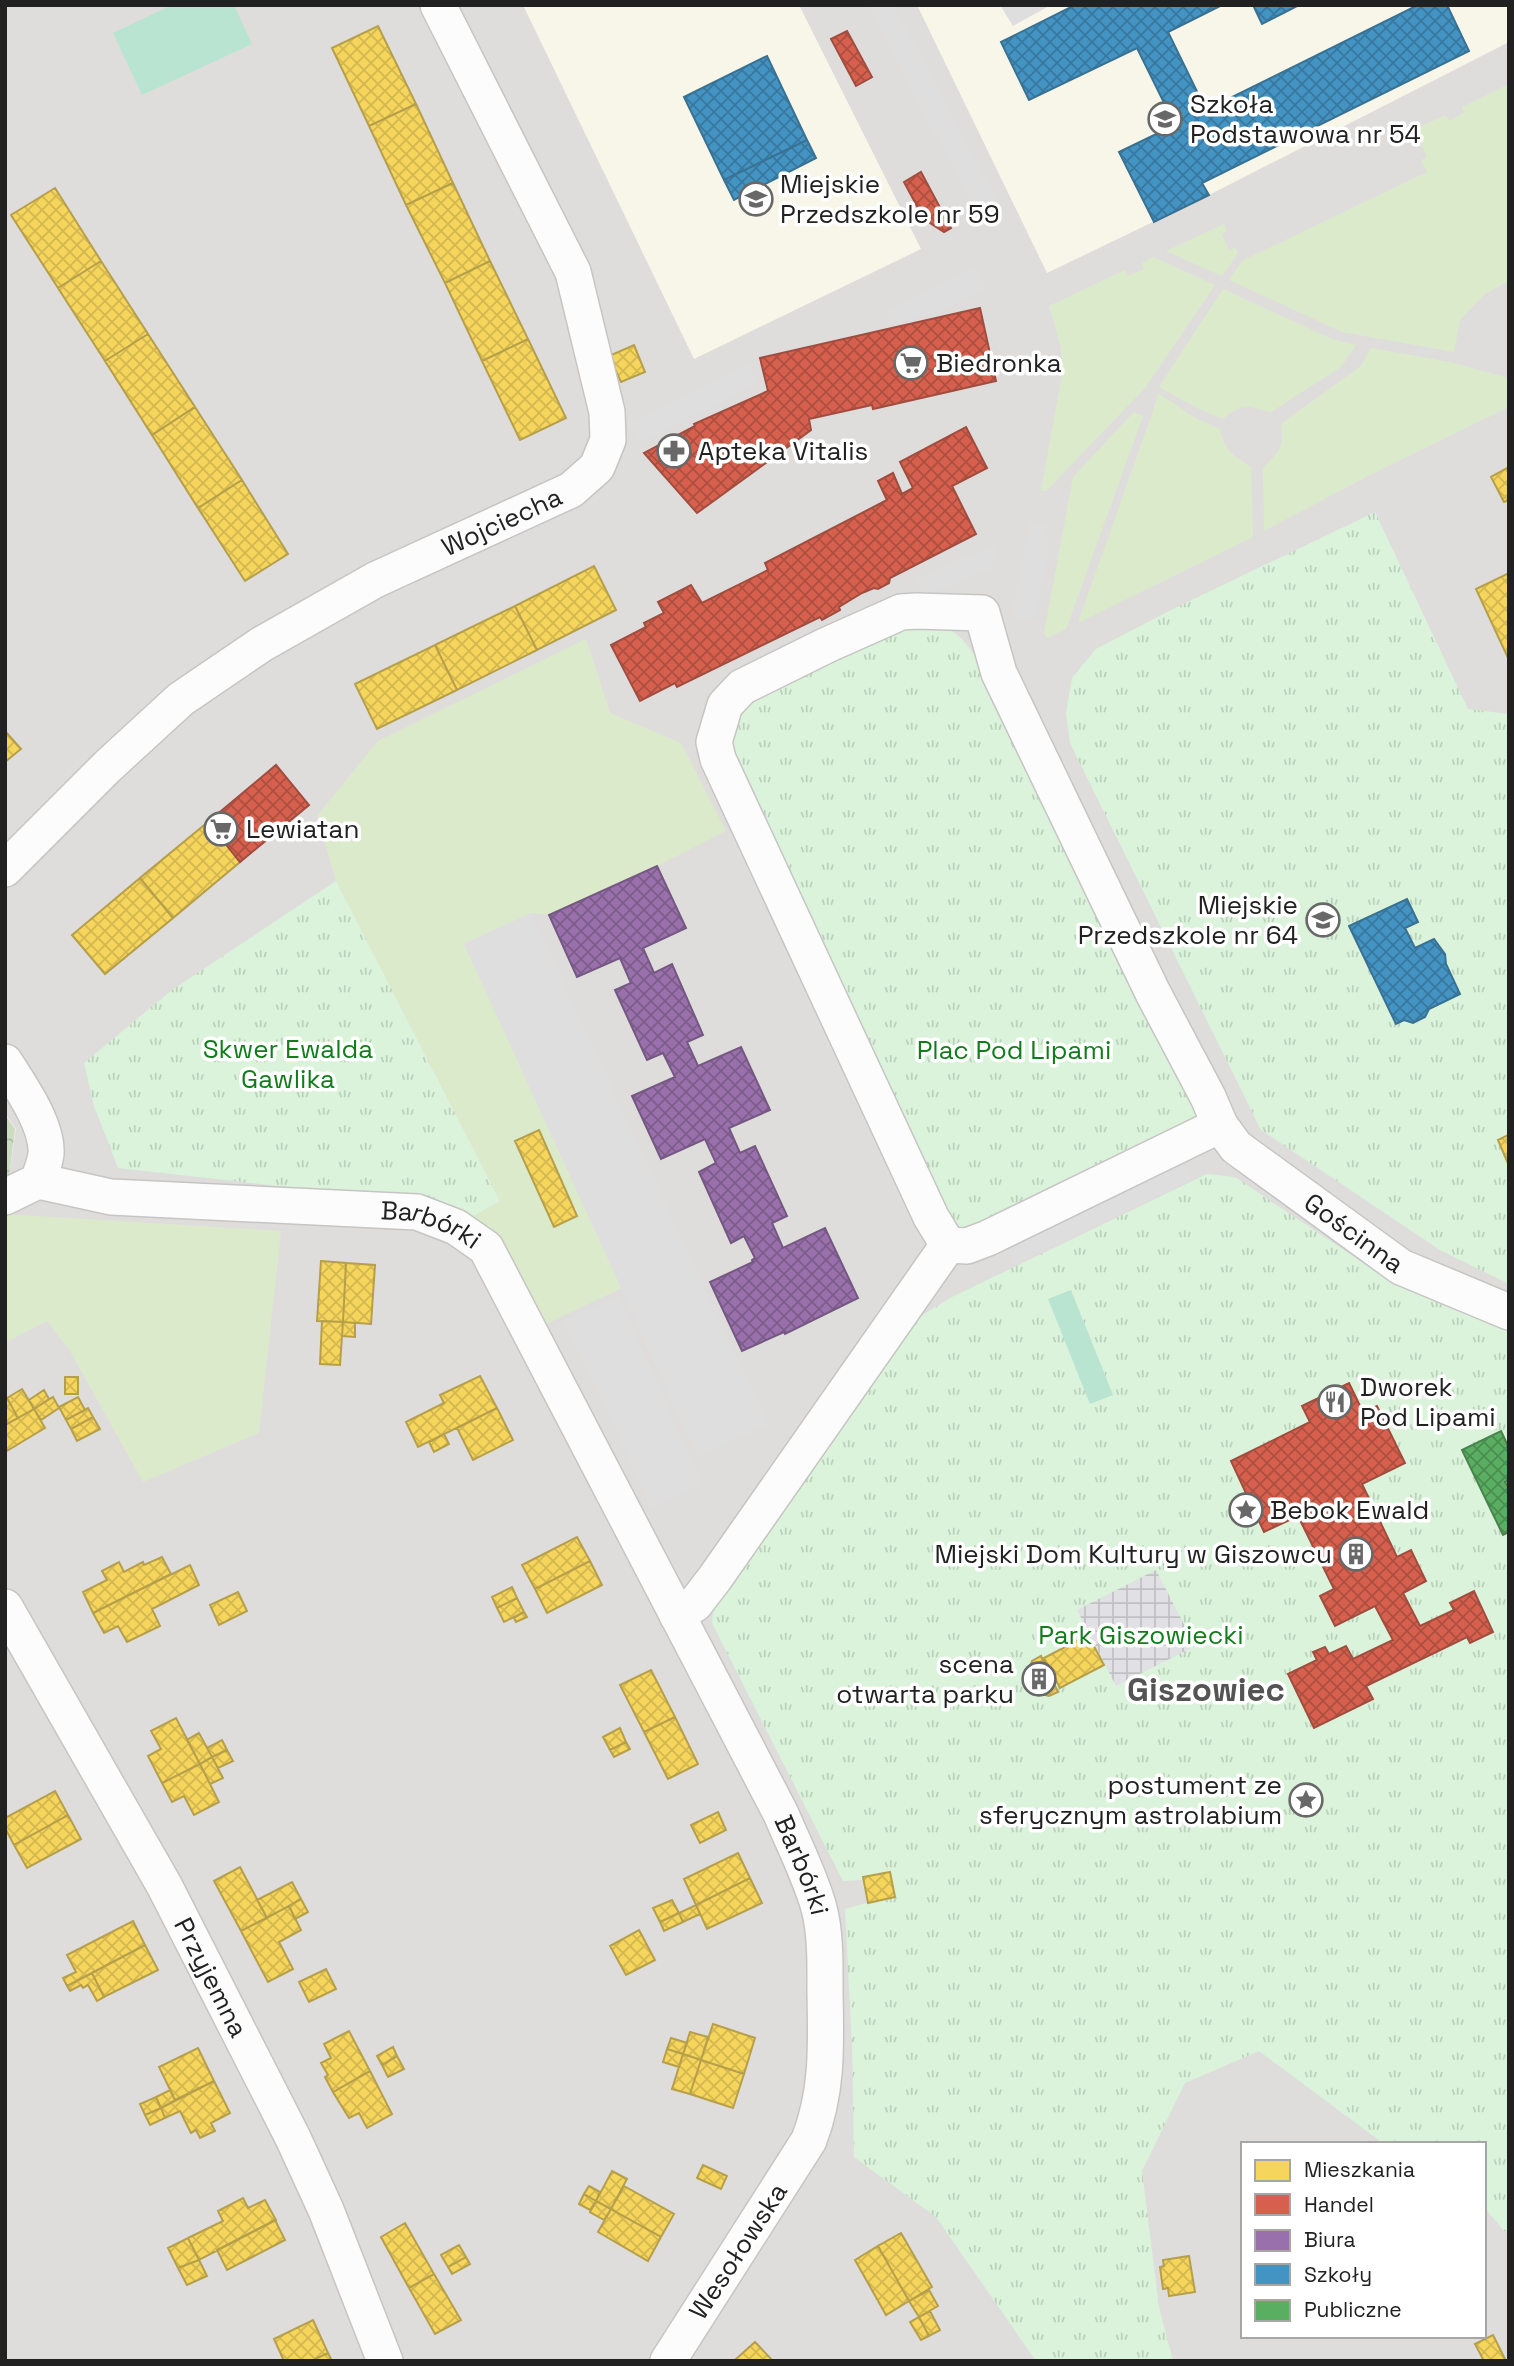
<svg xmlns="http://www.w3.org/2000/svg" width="1514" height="2366" viewBox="0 0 1514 2366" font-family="'Space Grotesk',sans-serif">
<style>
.residential{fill:#dedddc;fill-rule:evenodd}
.education{fill:#f7f6e8}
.grass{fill:#dceacc}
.forest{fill:url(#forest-crowns)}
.park{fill:url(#park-tufts)}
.pitch{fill:#b8e4d1}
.parking{fill:#dfdede}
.plaza{fill:url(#plaza-grid)}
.homes{fill:url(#homes-cross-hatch);stroke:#b69f4a;stroke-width:2}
.shops{fill:url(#shops-cross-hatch);stroke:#a04d40;stroke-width:2}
.offices{fill:url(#offices-cross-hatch);stroke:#755882;stroke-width:2}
.schools{fill:url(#schools-cross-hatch);stroke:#397192;stroke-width:2}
.public{fill:url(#public-cross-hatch);stroke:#49844e;stroke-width:2}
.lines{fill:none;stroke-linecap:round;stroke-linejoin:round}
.minor-casing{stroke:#c6c5c4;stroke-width:38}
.minor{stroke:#fdfcfc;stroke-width:35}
.labels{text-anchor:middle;stroke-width:7;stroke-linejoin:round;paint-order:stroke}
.poi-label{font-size:26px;fill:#212121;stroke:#fff;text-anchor:start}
.street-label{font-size:26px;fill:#212121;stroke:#fff}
.park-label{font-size:26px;fill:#117d1a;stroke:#fff}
.district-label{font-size:33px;font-weight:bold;fill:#545454;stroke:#fff}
</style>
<defs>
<pattern id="forest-crowns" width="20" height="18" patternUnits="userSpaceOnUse" patternTransform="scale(1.75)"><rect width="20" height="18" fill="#cbdcc1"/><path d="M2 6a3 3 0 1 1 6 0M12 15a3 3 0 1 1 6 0" fill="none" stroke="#aebca6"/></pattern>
<pattern id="park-tufts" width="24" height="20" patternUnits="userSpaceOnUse" patternTransform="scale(1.75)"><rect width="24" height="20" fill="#daf3da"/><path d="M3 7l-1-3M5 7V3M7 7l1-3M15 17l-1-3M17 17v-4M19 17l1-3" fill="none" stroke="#bbd0bb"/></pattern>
<pattern id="plaza-grid" width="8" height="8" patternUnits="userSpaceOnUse" patternTransform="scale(1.75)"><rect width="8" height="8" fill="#e1e0e5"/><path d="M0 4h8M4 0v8" fill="none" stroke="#c1c0c4"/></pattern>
<pattern id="homes-cross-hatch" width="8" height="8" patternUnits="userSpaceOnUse" patternTransform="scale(1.75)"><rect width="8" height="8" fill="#f6d55c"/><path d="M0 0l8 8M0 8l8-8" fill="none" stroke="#d3b750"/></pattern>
<pattern id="shops-cross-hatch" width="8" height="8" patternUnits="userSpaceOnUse" patternTransform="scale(1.75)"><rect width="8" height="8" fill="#d6604d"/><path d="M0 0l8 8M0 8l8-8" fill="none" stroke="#ad4f40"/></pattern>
<pattern id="offices-cross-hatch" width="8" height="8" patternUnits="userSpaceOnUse" patternTransform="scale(1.75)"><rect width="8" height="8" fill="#9970ab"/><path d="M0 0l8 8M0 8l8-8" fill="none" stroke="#7c5c8b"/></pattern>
<pattern id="schools-cross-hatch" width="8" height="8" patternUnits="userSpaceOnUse" patternTransform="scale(1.75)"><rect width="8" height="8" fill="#4393c3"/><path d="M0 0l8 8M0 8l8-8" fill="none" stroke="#38789e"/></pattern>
<pattern id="public-cross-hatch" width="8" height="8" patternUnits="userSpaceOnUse" patternTransform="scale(1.75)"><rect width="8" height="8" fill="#5aae61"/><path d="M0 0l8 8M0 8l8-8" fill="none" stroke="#4a8d50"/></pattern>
</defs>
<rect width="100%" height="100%" fill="#efedeb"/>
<path class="residential" d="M5,5h1504v2356h-1504v-1183l4,-2 7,-47 -11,-16zM1243,2144h241v192h-241z"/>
<path class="education" d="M523,5h276l122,244 -227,110z
M917,5h592v37l-300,153 -162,78z"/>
<path class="grass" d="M1509,84v197l-24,13 -25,26 -6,32 -112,-20 -113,-52 13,-19 185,-89 -6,-12 6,-3 -7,-16 -6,2 -5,-11 37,-17 3,6 15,-8 -2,-6z
M1224,224l3,7 -5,3 7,16 6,-3 3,6 -16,23 -56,-25z
M1153,257l62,28 -70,103 -99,103h-5l22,-122 -3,-25 -11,-38 76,-36 3,6 16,-7 -2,-6z
M1223,289l109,50 24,6 -15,22 -70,45c-22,-6 -30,-9 -48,7l-24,-10 -40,-22z
M1371,348l79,14 59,16v29l-139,68 -106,56 -1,-63c15,-15 22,-22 18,-44l80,-58z
M1158,393l39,26 23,10c3,20 14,27 31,38l2,70 -175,86 76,-215z
M1134,412l9,4 -77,213 -19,9 -3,-5 29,-156z
M586,639l24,74 71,30 45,88 -69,35 -108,49 -18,-2 -67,31 158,344 -78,37 -80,-104 36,-20 -164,-320 -19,-65 61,-75z
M5,1214l276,17 -22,202 -116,49 -73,-131 -23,-30 -42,22z"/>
<path class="forest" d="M5,1115l10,14 -6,47 -4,2z"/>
<path class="park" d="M1375,512l93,197 41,5v570l-69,-34 -179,-120 -191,-387 -4,-30 6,-35 24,-29 79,-41z
M897,624c37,0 53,-4 76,29l230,467 -229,110h-12l-12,-4 -220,-456v-51l28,-28z
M336,881l164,320 -36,20 -60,-21 -286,-32 -24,-62 -10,-43 88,-73z
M1207,1174l28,3 158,106 116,47v900l-4,2 -21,-25v-63h-100l-125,-93 -74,32 -43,88 17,136 14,54h-137l-100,-144 -82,-60 -2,-111 -7,-137 22,-6 -5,-23 -19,1 -131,-258 2,-21 197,-280 41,-25z"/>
<path class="pitch" d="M172,5h62l18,39 -110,51 -29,-62z
M1071,1290l42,105 -23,9 -42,-105z"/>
<path class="parking" d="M867,5h27l105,199 -21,12z
M1000,5h51l-38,21z
M976,268l11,21 -53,25 -43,8 -6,-12z
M748,364l10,20 -119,60 -10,-21z
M1030,521l16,3 -2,13 6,2 -15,81 -23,-4z
M997,543l-6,26 -67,28 -9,-17z
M743,834l173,370 -12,5 -172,-370z
M531,913l237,512 -70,32 -234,-513z
M1179,1159l12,21 -177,84 -11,-22z
M618,1296l84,188 -50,24 -88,-188z"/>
<path class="plaza" d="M1156,1570l39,76 -79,40 -39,-76z"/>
<path class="homes" d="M378,26l38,78 -47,22 -37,-78z
M416,104l37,79 -47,22 -37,-79z
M453,183l37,78 -45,22 -39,-78z
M55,188l46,73 -43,27 -47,-73z
M101,261l47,73 -43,27 -47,-73z
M490,261l38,78 -46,22 -37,-78z
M148,334l47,73 -43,28 -47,-74z
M528,339l38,79 -46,22 -38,-79z
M634,345l11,27 -24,10 -12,-26z
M195,407l47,73 -44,28 -46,-73z
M1509,467v33l-5,2 -13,-25z
M242,480l46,74 -43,27 -47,-73z
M594,566l22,44 -79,40 -22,-44z
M1509,573v87l-33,-71z
M515,606l22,44 -80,40 -22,-45z
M435,645l22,45 -80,39 -22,-45z
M5,731l16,18 -16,13z
M208,822l32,40 -67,56 -33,-40z
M140,878l33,40 -68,56 -33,-39z
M539,1130l38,86 -23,11 -39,-86z
M1508,1135l1,2v29l-11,-26z
M321,1261l25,2 -3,59 -26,-1z
M346,1263l29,2 -4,59 -28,-2z
M322,1321l21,1 -3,43 -20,-1z
M343,1322l12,1v14l-13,-1z
M480,1376l17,32 -79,39 -12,-25 38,-19 -4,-8z
M65,1377h13v17h-13z
M22,1389l12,20 -16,9 -11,-20z
M44,1390l5,9 -15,10 -5,-9z
M53,1397l6,11 -18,12 -7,-11z
M78,1397l7,13 -19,10 -7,-13z
M7,1398l11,20 -13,7v-26z
M88,1408l5,9 -22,12 -5,-9z
M497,1408l16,32 -40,20 -16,-32z
M34,1409l11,19 -40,24v-27z
M93,1417l7,12 -23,12 -6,-12z
M444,1434l5,10 -15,8 -5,-10z
M577,1537l13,24 -55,28 -13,-24z
M162,1557l9,17 -78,39 -10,-21 24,-12 -5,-9 17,-9 5,10 19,-10 1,3z
M590,1561l12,24 -55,28 -12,-24z
M190,1565l9,20 -47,24 8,17 -33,16 -9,-16 -14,7 -11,-20z
M512,1587l5,11 -20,10 -5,-11z
M238,1592l9,19 -28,14 -9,-20z
M517,1598l7,14 -20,10 -7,-14z
M524,1612l3,5 -11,5 -2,-4z
M1088,1635l16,30 -44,23 -16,-30z
M1041,1656l17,36 -9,4 -16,-4 -7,-16 6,-15z
M651,1670l24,47 -31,15 -24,-47z
M675,1717l23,47 -30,15 -24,-47z
M176,1718l24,46 -38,19 -14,-27 13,-7 -10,-18z
M620,1728l6,14 -16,8 -7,-13z
M199,1733l13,24 -12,7 -13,-24z
M222,1740l5,10 -15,7 -5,-9z
M626,1742l4,7 -16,8 -4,-7z
M227,1750l6,11 -15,7 -6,-11z
M212,1757l11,21 -13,6 -10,-20z
M200,1764l19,38 -25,13 -10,-19 -12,6 -10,-19z
M55,1791l13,24 -54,30 -9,-17v-10z
M718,1812l8,18 -26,13 -9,-18z
M68,1815l13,24 -54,29 -13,-23z
M738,1853l12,25 -54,27 -12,-26z
M240,1867l27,51 -26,13 -27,-50z
M890,1872l5,25 -27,6 -5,-26z
M750,1878l12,25 -55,26 -11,-24z
M292,1882l9,17 -34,19 -10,-18z
M301,1899l7,13 -13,7 -6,-13z
M672,1900l7,13 -19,9 -7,-14z
M696,1905l4,9 -17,8 -4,-9z
M289,1906l12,24 -22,12 14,27 -25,13 -27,-51z
M679,1913l4,9 -19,9 -4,-9z
M133,1921l12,24 -78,41 -4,-8 13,-6 -9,-17z
M639,1930l16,30 -29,15 -16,-29z
M145,1945l13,25 -54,27 -12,-24z
M326,1969l10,20 -27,13 -10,-20z
M92,1973l12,24 -7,4 -9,-16 -5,3 -2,-3 -11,6 -3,-5z
M713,2024l42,14 -11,36 -43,-14z
M349,2031l21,40 -37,21 -8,-15 3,-2 -7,-12 10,-5 -7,-14z
M690,2032l18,5 -7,23 -18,-6z
M671,2038l16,5 -4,11 -16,-5z
M393,2047l4,9 -15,9 -5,-9z
M198,2048l16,33 -39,19 -16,-33z
M667,2049l16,5 -4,13 -16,-5z
M683,2054l18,6 -11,34 -18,-5z
M397,2056l7,13 -16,8 -6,-12z
M701,2060l43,14 -11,34 -43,-14z
M370,2071l22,43 -25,14 -8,-15 -10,5 -16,-26z
M214,2081l16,32 -19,10 4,8 -15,7 -4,-8 -5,3 -11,-22 -15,7 -4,-10z
M170,2090l5,10 -14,8 -5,-11z
M156,2097l5,11 -16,7 -5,-11z
M161,2108l4,10 -15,7 -5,-10z
M703,2165l24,11 -6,13 -24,-11z
M612,2171l15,8 -16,30 -15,-8z
M589,2186l11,6 -4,9 -12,-7z
M624,2186l50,28 -13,23 -50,-28z
M584,2194l12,7 -6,9 -11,-6z
M243,2198l5,10 17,-8 11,20 -77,40 -11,-22 35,-17 -5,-10z
M596,2201l15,8 -7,11 -14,-8z
M611,2209l50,28 -13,24 -50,-29z
M275,2220l10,20 -58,30 -10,-20z
M405,2223l29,51 -25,14 -28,-51z
M901,2233l31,54 -23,14 -31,-55z
M188,2238l11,22 -21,8 -10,-20z
M459,2245l7,12 -18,10 -7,-12z
M878,2246l31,55 -23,14 -31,-55z
M1189,2256l6,36 -26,4 -1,-8 -5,1 -3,-22 4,-1 -1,-6z
M466,2257l4,7 -18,10 -4,-7z
M199,2260l8,16 -20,9 -9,-17z
M434,2274l27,46 -26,14 -26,-46z
M929,2290l9,16 -19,11 -10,-16z
M930,2311l10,19 -11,6 -10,-19z
M919,2317l10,19 -8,4 -11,-18z
M313,2320l15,33 -17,8h-27l-10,-22z
M1493,2335l13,26h-22l-9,-17z
M755,2342l18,19h-38v-1z
M328,2353l4,8h-21z"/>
<path class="shops" d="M847,31l25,46 -16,9 -25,-47z
M921,172l30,56 -7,4 -20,-13 -20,-37z
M980,308l16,73 -123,28 -1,-4 -63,14 2,11 -114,83 -53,-60 51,-27 -1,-2 74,-33 -8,-33z
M966,427l21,41 -35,18 24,48 -86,44 -1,5 -11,6 -4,-1 -12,5 -23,14 1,3 -18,10 -2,-3 -143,70 -2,-4 -35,18 -29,-56 35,-18 -2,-4 20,-10 -6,-11 33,-17 11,18 66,-33 -3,-7 122,-63 -9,-19 15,-8 9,21 11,-6 -13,-26z
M276,765l33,40 -69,57 -32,-40z
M1349,1383l14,29 14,-6 28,57 -43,21 35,73 14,-7 15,31 -23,12 17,33 34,-16 -4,-7 24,-12 19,41 -23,11 -3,-6 -101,49 7,13 -59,29 -26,-54 29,-14 -4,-8 12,-5 4,7 17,-8 7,13 40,-19 -18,-34 -40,20 -15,-30 14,-7 -36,-73 -34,16 -33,-71 79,-39 -8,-16z"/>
<path class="offices" d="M657,866l29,62 -43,20 11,25 18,-9 31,71 -16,7 11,24 43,-19 29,63 -41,18 11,25 15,-7 32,70 -15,7 11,25 42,-20 33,70 -73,36 -1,-2 -42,19 -32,-69 43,-20 -1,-2 3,-2 -11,-22 -13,7 -32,-71 17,-9 -11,-24 -44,20 -29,-63 43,-19 -12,-24 -16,7 -32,-70 16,-7 -11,-25 -43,19 -28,-62z"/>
<path class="schools" d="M1075,5h147l-54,27 38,78 212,-105h29l22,46 -267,132 7,12 -55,27 -35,-70 56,-27 -38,-77 -108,52 -28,-58z
M1253,5h46l-37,19z
M767,56l40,84 -83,40 -40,-83z
M807,140l9,18 -82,42 -10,-20z
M1407,899l11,23 -13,6 10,20 19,-9 11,15 1,10 14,30 -31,15 -4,8 -12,6 -9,-3 -8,4 -47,-98z"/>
<path class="public" d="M1501,1431l8,17v32l-4,2 4,7v43l-6,3 -41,-85z"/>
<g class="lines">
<defs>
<g id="minor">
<path id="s1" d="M5,869l103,-103 73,-67 81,-55 113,-64 196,-90 26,-23 11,-27 -1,-28 -34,-140 -135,-267"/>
<path d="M5,1062c15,24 43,63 41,92 -1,9 -5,18 -8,27"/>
<path id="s2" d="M1220,1125l-232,113 -21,8 -19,-1 -17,-28 -213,-458 -4,-17 11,-37 17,-18 85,-42 74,-33 16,-1 65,2 17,60 154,320 55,104 12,28 16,22 165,120 108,45"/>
<path id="s3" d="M5,1197l33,-16 73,16 306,15 39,15 30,21 295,566c13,31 29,62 38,94 7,27 6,58 6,85 1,52 3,98 -16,147l-141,221"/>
<path id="s4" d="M5,1607l159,278 129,253 33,72 59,151"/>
<path d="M677,1615l18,-11 20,-26 233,-333"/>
</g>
</defs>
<use href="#minor" class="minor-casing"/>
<use href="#minor" class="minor"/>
</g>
<defs>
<symbol id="school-ring" viewBox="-11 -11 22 22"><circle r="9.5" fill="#fff" stroke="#696868" stroke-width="1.5"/><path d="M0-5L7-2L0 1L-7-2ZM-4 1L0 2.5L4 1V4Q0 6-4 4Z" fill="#696868"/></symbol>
<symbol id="supermarket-ring" viewBox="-11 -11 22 22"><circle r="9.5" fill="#fff" stroke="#696868" stroke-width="1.5"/><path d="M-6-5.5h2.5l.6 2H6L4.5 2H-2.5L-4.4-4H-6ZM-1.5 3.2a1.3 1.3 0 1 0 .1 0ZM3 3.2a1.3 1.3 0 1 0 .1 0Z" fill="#696868"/></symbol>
<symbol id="pharmacy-ring" viewBox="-11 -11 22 22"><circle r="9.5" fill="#fff" stroke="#696868" stroke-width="1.5"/><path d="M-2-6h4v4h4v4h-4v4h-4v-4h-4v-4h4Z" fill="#696868"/></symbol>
<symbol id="restaurant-ring" viewBox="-11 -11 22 22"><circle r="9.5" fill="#fff" stroke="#696868" stroke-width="1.5"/><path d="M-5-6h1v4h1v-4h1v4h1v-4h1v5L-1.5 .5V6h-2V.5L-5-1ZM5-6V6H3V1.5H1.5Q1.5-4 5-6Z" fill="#696868"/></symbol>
<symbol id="sight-ring" viewBox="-11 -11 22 22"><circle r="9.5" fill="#fff" stroke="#696868" stroke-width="1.5"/><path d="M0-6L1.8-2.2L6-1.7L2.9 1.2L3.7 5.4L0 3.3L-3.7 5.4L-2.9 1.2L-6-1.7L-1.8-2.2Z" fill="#696868"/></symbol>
<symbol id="building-ring" viewBox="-11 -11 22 22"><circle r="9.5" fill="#fff" stroke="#696868" stroke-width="1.5"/><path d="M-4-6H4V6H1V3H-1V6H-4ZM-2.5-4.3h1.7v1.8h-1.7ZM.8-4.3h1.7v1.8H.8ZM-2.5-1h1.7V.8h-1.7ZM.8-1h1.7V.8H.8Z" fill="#696868"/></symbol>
</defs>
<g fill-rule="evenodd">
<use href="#school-ring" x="1146" y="100" width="38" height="38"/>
<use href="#school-ring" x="737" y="180" width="38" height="38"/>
<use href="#supermarket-ring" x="892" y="344" width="38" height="38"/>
<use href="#pharmacy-ring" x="655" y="432" width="38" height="38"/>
<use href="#supermarket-ring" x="202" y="810" width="38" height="38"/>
<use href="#school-ring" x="1304" y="901" width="38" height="38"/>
<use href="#restaurant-ring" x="1316" y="1383" width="38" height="38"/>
<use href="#sight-ring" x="1227" y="1491" width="38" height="38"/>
<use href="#building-ring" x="1337" y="1535" width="38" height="38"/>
<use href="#building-ring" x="1020" y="1660" width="38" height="38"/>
<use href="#sight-ring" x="1287" y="1781" width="38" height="38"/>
</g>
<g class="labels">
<g class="poi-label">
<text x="1190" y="113">Szkoła<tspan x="1190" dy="30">Podstawowa nr 54</tspan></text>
<text x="780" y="193">Miejskie<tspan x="780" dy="30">Przedszkole nr 59</tspan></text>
<text x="936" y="372">Biedronka</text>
<text x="698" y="460">Apteka Vitalis</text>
<text x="246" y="838">Lewiatan</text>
<text x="1298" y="914" text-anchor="end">Miejskie<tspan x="1298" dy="30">Przedszkole nr 64</tspan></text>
<text x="1360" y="1396">Dworek<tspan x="1360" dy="30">Pod Lipami</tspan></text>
<text x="1270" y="1519">Bebok Ewald</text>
<text x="1332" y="1563" text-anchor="end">Miejski Dom Kultury w Giszowcu</text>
<text x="1014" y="1673" text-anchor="end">scena<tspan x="1014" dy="30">otwarta parku</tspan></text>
<text x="1282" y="1794" text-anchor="end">postument ze<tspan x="1282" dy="30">sferycznym astrolabium</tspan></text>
</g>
<g class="street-label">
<text dy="9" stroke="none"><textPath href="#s1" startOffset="612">Wojciecha</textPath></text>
<text dy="9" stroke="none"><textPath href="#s3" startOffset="434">Barbórki</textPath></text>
<text dy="9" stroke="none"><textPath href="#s2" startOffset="1914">Gościnna</textPath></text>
<text dy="9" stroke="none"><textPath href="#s3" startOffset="1190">Barbórki</textPath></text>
<text dy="9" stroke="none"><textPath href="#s4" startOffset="424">Przyjemna</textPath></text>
<text transform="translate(738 2251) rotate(-57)" y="9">Wesołowska</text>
</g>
<g class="park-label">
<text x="288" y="1058">Skwer Ewalda<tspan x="288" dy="30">Gawlika</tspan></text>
<text x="1014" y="1059">Plac Pod Lipami</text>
<text x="1141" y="1644">Park Giszowiecki</text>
</g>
<g class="district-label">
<text x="1206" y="1701">Giszowiec</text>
</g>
</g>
<rect width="1514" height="2366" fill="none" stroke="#212121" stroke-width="14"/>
<rect x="1241" y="2142" width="245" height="196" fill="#ffffff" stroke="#a6a6a6" stroke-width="2"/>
<rect x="1255" y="2160" width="35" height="21" fill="#f6d55c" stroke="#a6a6a6" stroke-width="2"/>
<text x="1304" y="2177" font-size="21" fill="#212121">Mieszkania</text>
<rect x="1255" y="2194" width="35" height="21" fill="#d6604d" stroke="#a6a6a6" stroke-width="2"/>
<text x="1304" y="2212" font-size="21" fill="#212121">Handel</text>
<rect x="1255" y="2230" width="35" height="21" fill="#9970ab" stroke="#a6a6a6" stroke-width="2"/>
<text x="1304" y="2247" font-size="21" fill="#212121">Biura</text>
<rect x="1255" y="2264" width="35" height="21" fill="#4393c3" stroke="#a6a6a6" stroke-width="2"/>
<text x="1304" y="2282" font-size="21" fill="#212121">Szkoły</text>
<rect x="1255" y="2300" width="35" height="21" fill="#5aae61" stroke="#a6a6a6" stroke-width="2"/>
<text x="1304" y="2317" font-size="21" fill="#212121">Publiczne</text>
</svg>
